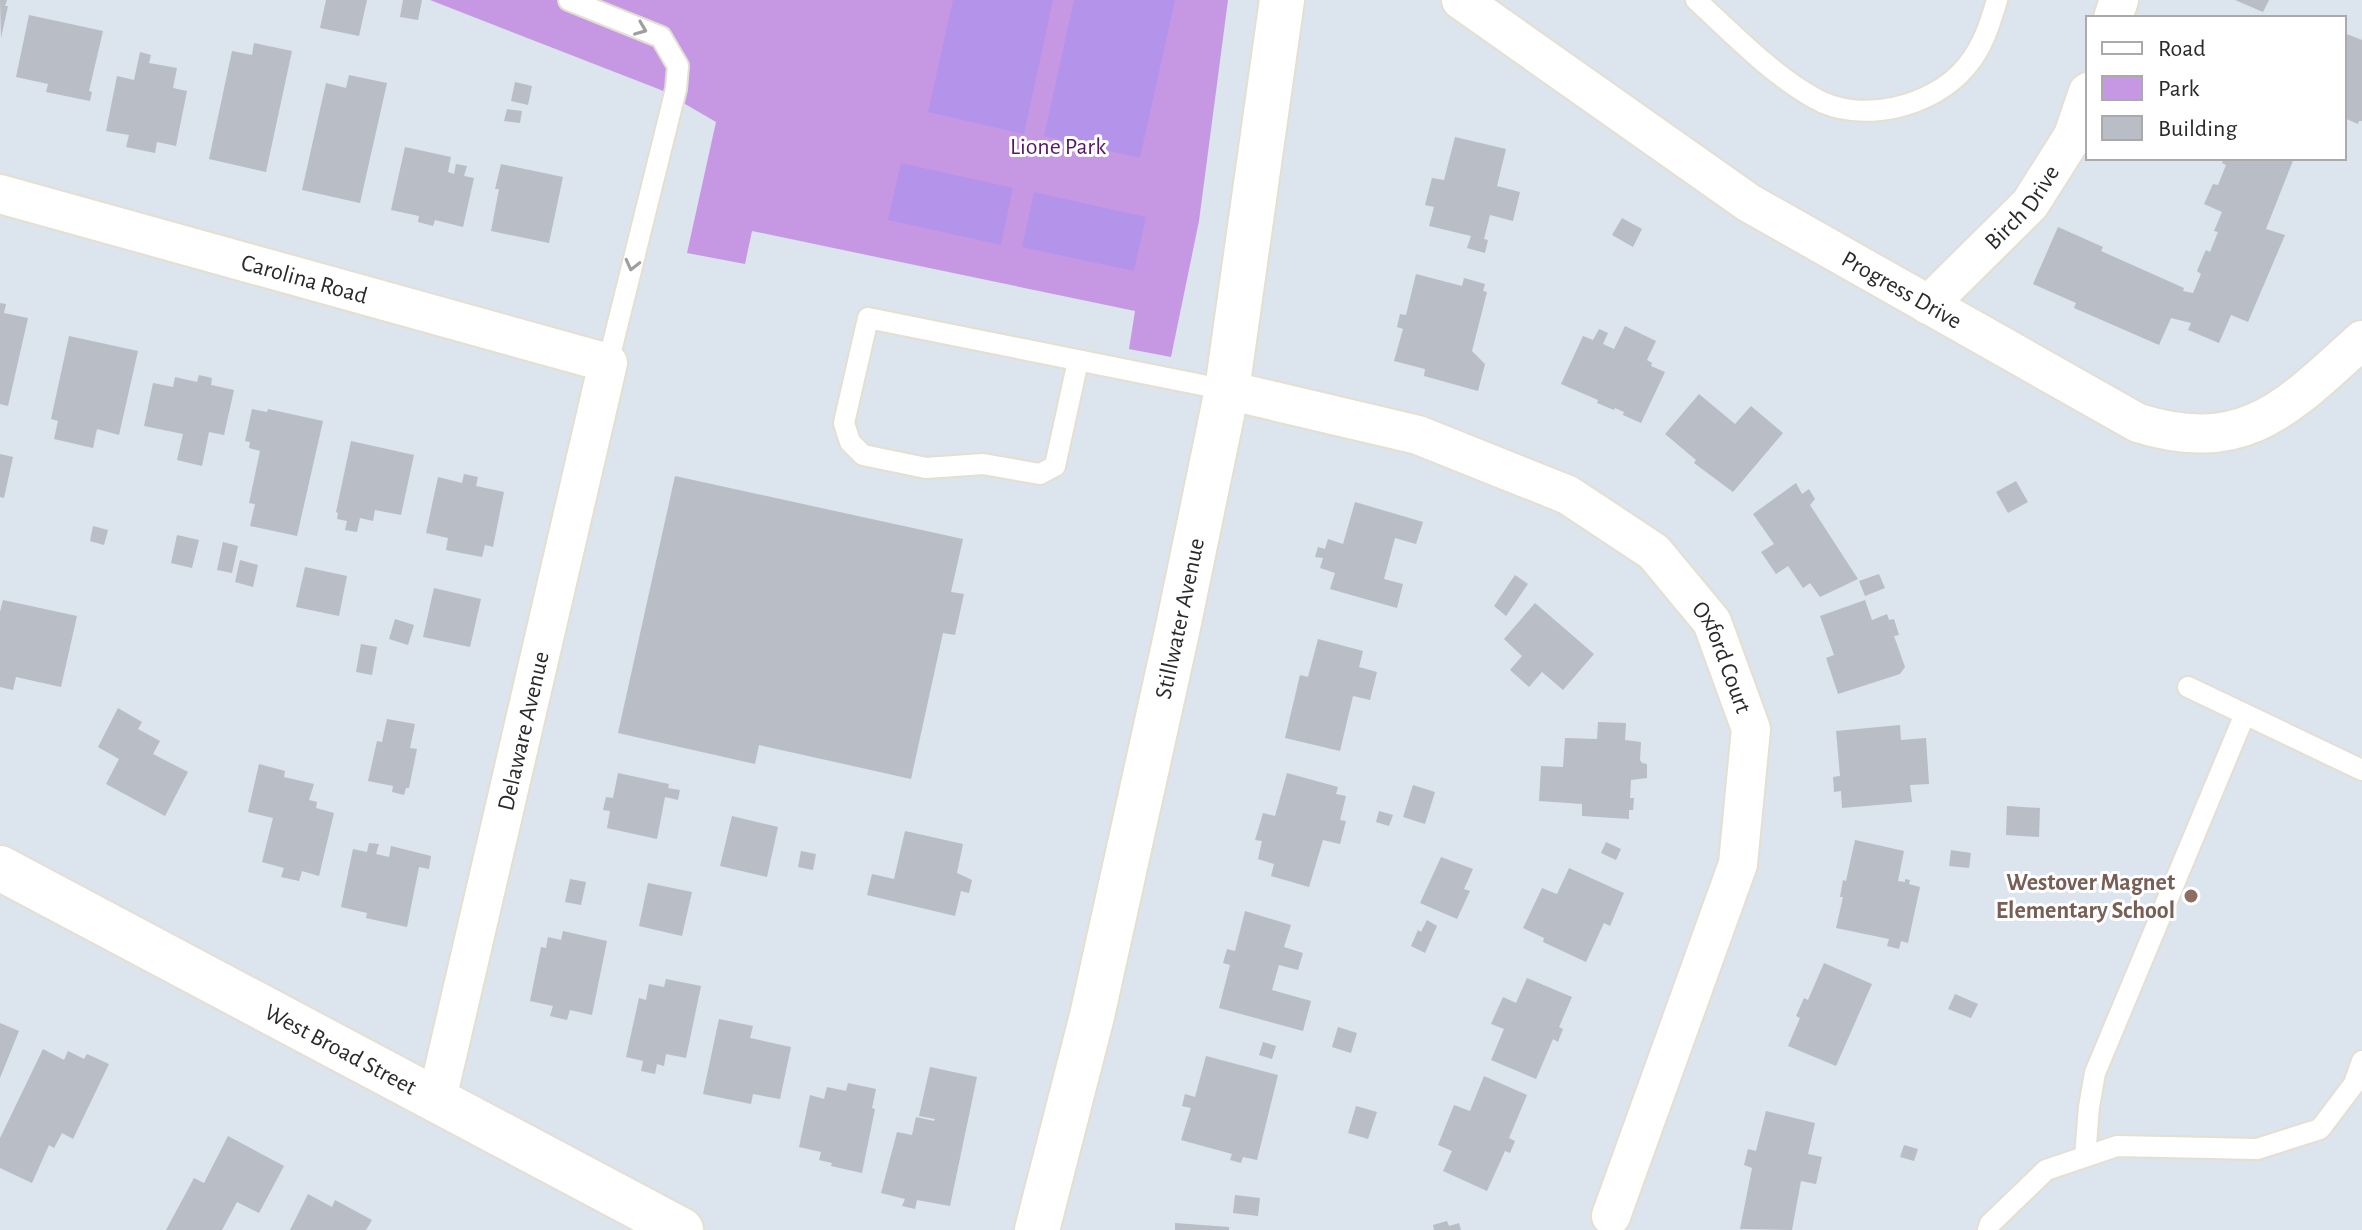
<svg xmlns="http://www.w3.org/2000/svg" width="2362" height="1230" viewBox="0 0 2362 1230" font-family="'Alegreya Sans',sans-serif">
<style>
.green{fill:#c698e4}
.pitch{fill:#b493eb}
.building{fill:#b9bdc5}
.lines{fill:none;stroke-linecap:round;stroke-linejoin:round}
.lane-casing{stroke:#e3dfd1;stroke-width:24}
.street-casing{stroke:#e3dfd1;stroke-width:42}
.secondary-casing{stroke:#e3dfd1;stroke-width:48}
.lane{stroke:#fff;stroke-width:20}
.street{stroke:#fff;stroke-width:38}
.secondary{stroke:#fff;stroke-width:44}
.oneway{stroke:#9f9f9f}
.education-dot{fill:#8d6e63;stroke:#fff;stroke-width:3}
.labels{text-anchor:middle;stroke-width:6;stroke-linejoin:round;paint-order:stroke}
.park-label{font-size:24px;fill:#541969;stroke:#fff}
.street-label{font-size:24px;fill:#2a2a2a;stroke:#fff}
.education-label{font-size:24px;font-weight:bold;fill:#785e54;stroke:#fff;text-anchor:end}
</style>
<rect width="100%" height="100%" fill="#dce4ed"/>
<path class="green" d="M430,0h798l-29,221 -28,136 -42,-8 6,-38 -383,-80 -7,33 -58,-11 29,-131 -55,-32z"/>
<path class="pitch" d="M953,0h100l-29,134 -96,-22z
M1074,0h101l-35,158 -96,-22z
M901,163l112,25 -12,57 -113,-25z
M1034,192l112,25 -12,54 -112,-24z"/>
<path class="building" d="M0,0h7l-2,6h3l-7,32z
M326,0h41l-8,36 -39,-8z
M403,0h19l-4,20 -18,-3z
M2235,0h34l-6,12z
M29,15l74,16 -14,60 3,1 -2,9 -44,-9 2,-8 -32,-7z
M2344,33l18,7v81h-3l-1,3 -14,-6z
M254,43l38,8 -26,121 -57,-13 23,-108 20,4z
M140,52l11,3 -2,8 28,5 -4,20 14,3 -11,55 -19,-4 -2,11 -29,-6 3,-12 -23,-4 11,-55 17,4z
M349,75l38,8 -27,120 -58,-13 24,-107 20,5z
M515,82l17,4 -4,19 -17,-4z
M507,109l15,2 -2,12 -16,-2z
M1455,137l51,12 -9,37 23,6 -7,29 -23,-6 -6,24 4,1 -3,13 -18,-5 4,-12 -42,-10 5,-19 -9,-2 7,-27 12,2z
M405,147l46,10 -3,15 6,2 2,-10 11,2 -3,10 10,2 -11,49 -28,-7 -2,6 -15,-4 1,-6 -28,-6z
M2224,158h70l-28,71 19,6 -37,87 -17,-7 -12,28 -31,-13 3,-7 -20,-5 -12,27 -85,-37 2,-5 -43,-19 25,-57 45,20 -2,4 83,37 -1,3 10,2 8,-19 -4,-3 7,-17 2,-4 4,2 8,-20 -4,-1 8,-19 -18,-8 9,-20 5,1 8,-20 -4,-2z
M501,164l62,13 -14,66 -58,-12 8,-42h-4z
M1622,218l20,11 -9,18 -21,-12z
M1416,274l46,12 2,-8 21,6 -2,7 4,1 -15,59 13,13 -7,27 -54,-15 1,-7 -31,-8 9,-32 -6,-2 3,-13 6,1z
M0,303l6,1 -2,9 24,5 -20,88 -8,-2z
M1625,326l31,15 -9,19 5,3 -1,3 14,6 -24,51 -18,-8 1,-3 -9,-4 -1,2 -17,-7 1,-3 -37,-16 22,-48 10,4 6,-11 9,4 -5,11 11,5z
M69,336l69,15 -19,84 -22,-6 -4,19 -39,-9 4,-18 -7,-2z
M199,375l13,3 -1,7 23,5 -10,45 -15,-3 -7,34 -25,-6 6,-26 -39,-8 9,-43 20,4 2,-10 22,5z
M1699,394l36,30 16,-18 32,27 -50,59 -39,-29 2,-3 -31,-26z
M252,409l15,3 1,-3 55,12 -26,115 -47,-10 5,-22 -6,-1 11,-52 -11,-3 1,-6 -5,-1z
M351,441l63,14 -13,60 -26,-5 -2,11 -13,-3 -3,14 -12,-2 2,-9 -10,-2 1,-6 -2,-1z
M0,454l13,3 -9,41 -4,-1z
M464,474l14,3 -2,9 28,6 -11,55 -8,-2 -3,12 -36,-7 2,-12 -22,-5 12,-56 24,6z
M675,476l288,63 -12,53 13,2 -9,41 -12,-2 -32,146 -152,-34 -4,19 -137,-31z
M2016,481l12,21 -20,11 -12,-21z
M1796,483l6,11 7,-5 6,10 -5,6 48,74 -38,18 -10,-14 -7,5 -15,-22 -12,8 -15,-22 13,-8 -21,-30z
M1355,502l68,20 -7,22 -21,-6 -11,41 19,5 -6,24 -67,-19 5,-16 -15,-5 3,-10 -8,-1 3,-10 7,2 3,-10 15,5z
M93,526l15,4 -4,15 -14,-4z
M177,535l22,5 -7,28 -21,-5z
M223,542l15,4 -6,27 -15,-3z
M240,560l18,5 -5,22 -18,-5z
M305,567l42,9 -8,40 -43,-9z
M1879,574l6,14 -20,8 -6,-15z
M1515,575l13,9 -22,32 -12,-10z
M434,588l47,11 -11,48 -47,-10z
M3,600l74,16 -16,71 -45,-10 -3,13 -13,-3v-75z
M1865,600l7,20 15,-6 2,6 5,-1 5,16 -5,1 11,31 -5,7 -62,20 -12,-36 8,-3 -14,-39z
M1535,603l59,51 -31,36 -21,-18 -13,15 -19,-17 12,-14 -18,-17z
M395,619l19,6 -6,20 -19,-6z
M1318,639l45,12 -4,16 18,5 -7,28 -17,-4 -13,55 -55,-13 15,-63 8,2z
M361,644l16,3 -5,28 -16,-3z
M118,708l24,14 -4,7 22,12 -7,13 35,18 -23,44 -59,-32 13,-25 -21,-12z
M387,719l28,5 -5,24 7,1 -8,39h-3l-2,7 -12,-3 1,-6 -25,-5 9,-40 5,1z
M1598,722l28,1 -1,17 16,2 -1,18 2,3 5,1v14l-16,2 -1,18h4l-1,12h-4v9l-47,-3v-12l-43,-3 2,-35 22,1 2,-29 32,1z
M1900,725l1,15 25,-2 3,46 -19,1 2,17 -70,6 -1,-17 -7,1 -1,-15 7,-1 -4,-45z
M259,764l26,7 -1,6 30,7 -5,16 8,2 -1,6 18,5 -15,63 -17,-5 -3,10 -18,-4 3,-9 -22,-6 11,-44 -25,-6z
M618,773l51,11 -1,4 12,2 -2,10 -13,-3 -8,42 -50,-11 3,-17 -7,-1 3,-13 7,1z
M1287,773l51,14 -2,7 10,2 -6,24 6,1 -6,23 -17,-4 -14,47 -38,-11 3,-12 -16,-5 4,-18 -7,-1 8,-27 12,3z
M1413,785l22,7 -10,32 -22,-7z
M2007,806l33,2 -1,29 -33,-2z
M1379,811l14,4 -4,11 -13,-4z
M732,816l46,11 -11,50 -47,-11z
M905,831l58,13 -6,29 15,7 -3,13 -8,-2 -6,25 -88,-21 5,-21 22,5z
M1855,840l49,11 -6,30 7,1v-3l5,1 -1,4 11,3 -12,56 -7,-2 -2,8 -12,-3 2,-7 -53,-11 7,-31h-3l3,-17 3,1z
M1606,842l15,7 -5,11 -15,-7z
M369,843l10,1 -3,10 13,3 2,-11 40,10 -2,13 -10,-2 -12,60 -41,-9 1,-5 -26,-6 12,-58 14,3z
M1951,850l20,3 -2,15 -20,-2z
M801,851l15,3 -3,16 -15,-3z
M1441,857l32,12 -9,20 6,2 -13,28 -37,-16z
M1569,868l55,25 -14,33 -6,-3 -18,39 -43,-20 1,-4 -21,-10 19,-40 15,6z
M570,879l16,3 -5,23 -16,-3z
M648,883l44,9 -10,44 -43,-10z
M1245,911l46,14 -7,22 19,6 -5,17 -19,-5 -7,25 39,11 -8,30 -84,-23 11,-43 -7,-2 4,-14 8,2z
M1427,920l10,6 -12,27 -14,-7 7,-16 3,2z
M563,931l44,10 -15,74 -22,-5 -3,10 -17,-4 3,-10 -23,-5 11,-54 5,1 2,-11 13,3z
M1824,963l48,21 -36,82 -48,-20 12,-28 -4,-2 8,-18 4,2z
M1527,978l45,19 -13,30 4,2 -5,13 -5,-3 -17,40 -45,-19 13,-31 -13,-5 12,-27 13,6z
M666,979l35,7 -15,72 -20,-4 -2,12 -7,-2 -2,10 -14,-3 2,-10 -17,-4 13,-59 7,2 3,-16 15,3z
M1955,994l23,10 -7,14 -23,-9z
M719,1019l34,7 -3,12 41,9 -11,52 -27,-5 -2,10 -48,-10z
M0,1023l19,8 -19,47z
M1338,1027l19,6 -6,20 -19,-6z
M1263,1042l13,4 -4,13 -13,-4z
M43,1049l21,11 4,-9 16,8 3,-5 22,10 -36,75 -11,-6 -8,15 -5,-3 -17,38 -32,-15v-30z
M1206,1056l72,19 -21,85 -14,-3 -2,6 -11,-3 2,-6 -51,-14 10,-32 -9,-2 3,-12 10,3z
M930,1067l47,10 -27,129 -33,-6 -2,9 -13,-3 3,-7 -24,-6 16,-61 15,3 4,-18 18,4 1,-2 -16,-3z
M1484,1076l43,19 -18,43 6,3 -5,12 -5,-2 -18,40 -44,-20 9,-20 -14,-6 16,-40 16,6z
M848,1083l28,6 -4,19 3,1 -13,64 -31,-7 1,-3 -13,-3 2,-8 -22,-5 11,-52 14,4 3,-12 19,4z
M1356,1106l21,6 -9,27 -20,-6z
M1766,1111l49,12 -7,31 14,3 -6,27 -15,-3 -9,49 -52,-1 12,-61 -8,-3 4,-16 8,2z
M228,1136l56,30 -25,47 -22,-11 -15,28h-56l28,-52 10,5z
M1904,1145l14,4 -4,12 -14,-4z
M308,1194l24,13 3,-7 37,20 -6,10h-76z
M1235,1195l25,3 -2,18 -25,-3z
M1447,1221l2,5 10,-3 2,7h-27l-1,-5z
M1175,1223l54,4v3h-54z"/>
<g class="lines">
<defs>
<path id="lane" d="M569,0l92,37 17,29 -2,23 -68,274
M1696,0c37,34 74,73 118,98 46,27 119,9 152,-31 17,-20 24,-43 31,-67
M1078,361l-23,105 -15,8 -57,-10 -57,4 -63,-13 -13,-13 -6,-19 24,-105 359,72
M2188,687l174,83
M2085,1157l4,-50 6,-34 150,-359
M1988,1230l2,-6 56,-54 71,-24 140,3 63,-20 34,-45 8,-23"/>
<g id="street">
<path id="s1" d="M1461,0l288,203 389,220c107,33 150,-16 224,-83"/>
<path d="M2113,18l6,-18"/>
<path id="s2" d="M0,194l608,169 -171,736"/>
<path id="s3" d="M1928,305l102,-101 43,-68 15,-44"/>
<path id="s4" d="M1227,390l191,45 150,60 86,57 58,70 39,107 -13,135 -127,352"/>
</g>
<g id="secondary">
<path id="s5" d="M0,868l681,362"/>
<path id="s6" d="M1037,1230l55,-214 86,-389 49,-237 55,-390"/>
</g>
</defs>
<use href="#lane" class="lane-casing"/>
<use href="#street" class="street-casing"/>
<use href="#secondary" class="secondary-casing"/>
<use href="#lane" class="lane"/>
<use href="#street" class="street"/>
<use href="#secondary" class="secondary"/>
</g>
<defs><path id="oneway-chevron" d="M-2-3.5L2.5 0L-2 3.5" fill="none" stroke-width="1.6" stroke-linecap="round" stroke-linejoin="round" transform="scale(2)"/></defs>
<g class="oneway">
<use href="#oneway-chevron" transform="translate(641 29) rotate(22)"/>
<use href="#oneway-chevron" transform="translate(632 265) rotate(104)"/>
</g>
<circle class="education-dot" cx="2191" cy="896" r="8"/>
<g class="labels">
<g class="park-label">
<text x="1058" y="154">Lione Park</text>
</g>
<g class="street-label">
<text dy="8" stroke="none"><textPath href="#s3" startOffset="136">Birch Drive</textPath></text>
<text dy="8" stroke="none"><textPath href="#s2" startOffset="316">Carolina Road</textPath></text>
<text dy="8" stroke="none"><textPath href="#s1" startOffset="528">Progress Drive</textPath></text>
<text dy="8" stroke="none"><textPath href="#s6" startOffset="628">Stillwater Avenue</textPath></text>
<text dy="8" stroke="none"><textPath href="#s4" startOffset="588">Oxford Court</textPath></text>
<text transform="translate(523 731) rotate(-77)" y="8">Delaware Avenue</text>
<text dy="8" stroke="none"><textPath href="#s5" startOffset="386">West Broad Street</textPath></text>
</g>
<g class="education-label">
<text x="2175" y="890">Westover Magnet<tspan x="2175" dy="28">Elementary School</tspan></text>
</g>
</g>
<rect x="2086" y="16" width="260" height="144" fill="#ffffff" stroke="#aaaaaa" stroke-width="2"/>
<rect x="2102" y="42" width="40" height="12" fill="#ffffff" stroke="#aaaaaa" stroke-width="2"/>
<text x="2158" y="56" font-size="24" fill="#2a2a2a">Road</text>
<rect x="2102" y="76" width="40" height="24" fill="#c698e4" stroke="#aaaaaa" stroke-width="2"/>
<text x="2158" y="96" font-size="24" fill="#2a2a2a">Park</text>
<rect x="2102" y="116" width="40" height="24" fill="#b9bdc5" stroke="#aaaaaa" stroke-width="2"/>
<text x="2158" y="136" font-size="24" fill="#2a2a2a">Building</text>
</svg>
